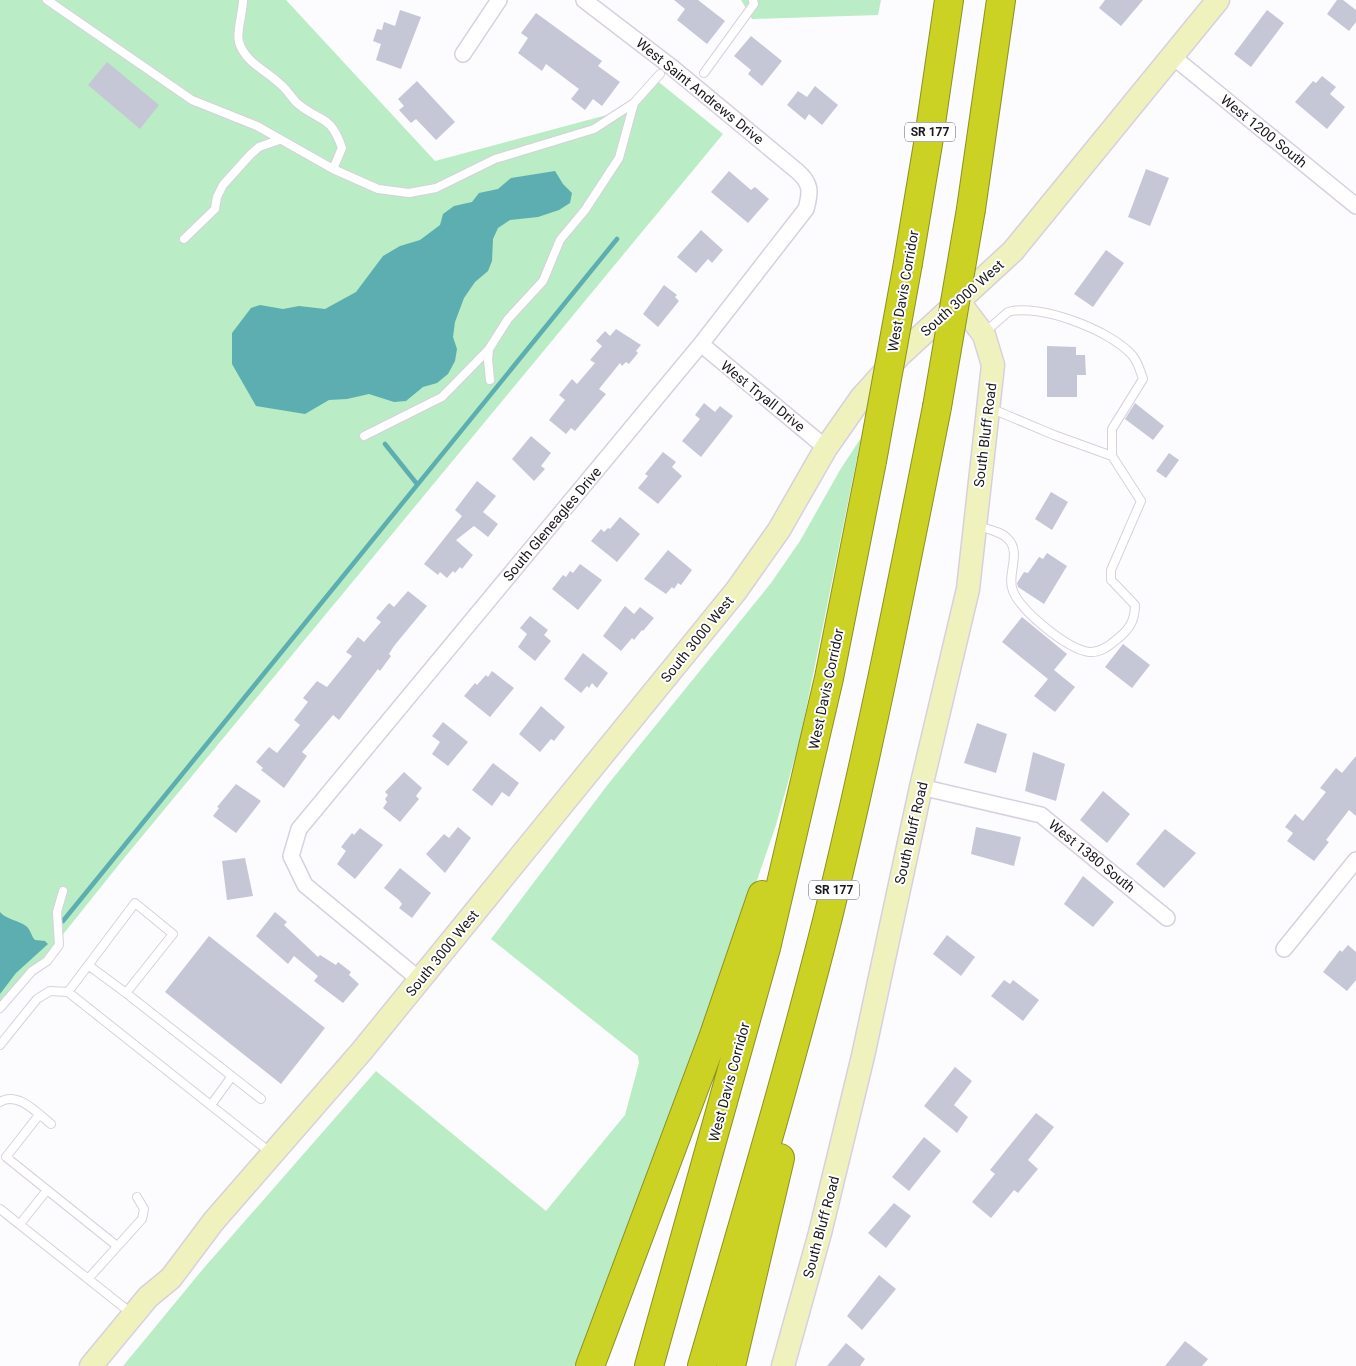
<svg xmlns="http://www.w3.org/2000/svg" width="1356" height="1366" viewBox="0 0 1356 1366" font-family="Roboto,sans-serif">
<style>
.green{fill:#baecc6}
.water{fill:#5daeb0}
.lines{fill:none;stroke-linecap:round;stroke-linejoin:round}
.stream{stroke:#5daeb0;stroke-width:4.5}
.building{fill:#c6c7d6}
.lane-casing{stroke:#d8d0de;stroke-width:10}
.street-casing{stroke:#d8d0de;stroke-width:18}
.secondary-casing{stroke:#d8d0de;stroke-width:25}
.highway-casing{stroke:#8d9122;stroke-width:30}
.lane{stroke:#fff;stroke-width:8}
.street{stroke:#fff;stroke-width:15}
.secondary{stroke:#eff2bd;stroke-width:22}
.highway{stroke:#cbd224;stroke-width:28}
.highway-bridge-casing{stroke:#8d9122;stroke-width:30;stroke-linecap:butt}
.highway-bridge{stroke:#cbd224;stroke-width:28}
.labels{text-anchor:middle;stroke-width:4;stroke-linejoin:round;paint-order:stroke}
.shield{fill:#fff;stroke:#5f5d61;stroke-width:1}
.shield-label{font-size:12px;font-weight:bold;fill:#1b181d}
.street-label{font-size:14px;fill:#1b181d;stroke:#fff}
</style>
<rect width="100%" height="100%" fill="#fcfbfd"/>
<path class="green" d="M0,0h286l149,161 183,-49 37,-33 68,55 -598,723 -125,156z
M741,0h140l-3,15 -126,4z
M861,438l-61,301 -24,86 -29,84 -169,457h-455l80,-97 173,-198 170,140 79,-96 14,-52 -1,-7 -147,-117 118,-156 162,-200 29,-42 40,-71z"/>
<path class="water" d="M555,171l8,13 9,9 -2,10 -11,7 -21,7 -28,3 -12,8 -5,11 -1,22 -4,10 -13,11 -11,16 -9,24 -2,15 4,12 -2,12 -7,13 -11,9 -14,4 -17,14 -12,1 -25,-8 -22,5 -18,1 -24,14 -49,-8 -24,-42v-31l19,-25 9,-3 23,4 16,-3 26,3 31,-17 27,-36 17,-10 20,-6 20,-15 3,-11 11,-8 18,-4 7,-9 19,-4 13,-11z
M0,912c7,8 18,8 26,14 5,4 5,10 9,14l10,1 3,3 -32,29 -16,21z"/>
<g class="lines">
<path class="stream" d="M385,444l32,40
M63,921l554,-682"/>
</g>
<path class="building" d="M674,0h24l27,21 -18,23 -30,-24 8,-11z
M1105,0h38l-22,26 -22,-18z
M1337,0h6l13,10v12l-7,9 -22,-17z
M400,10l21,7 -20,52 -25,-9 5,-16 -8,-3 4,-12 5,1 2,-8 11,4z
M1267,10l17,13 -33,44 -17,-13z
M536,13l66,48 -4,5 22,16 -18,24 -9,-7 -8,11 -14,-11 8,-10 -33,-25 -4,7 -24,-18 10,-15 -7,-5z
M751,36l31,25 -20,25 -14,-12 3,-4 -17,-14z
M107,62l52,43 -19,24 -52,-44z
M1322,76l14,11 -6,7 15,13 -18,22 -32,-27 18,-21 3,2z
M417,81l38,41 -19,18 -20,-21 -5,4 -12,-13 5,-4 -6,-7z
M815,86l23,19 -16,20 -13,-11 -4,6 -18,-15 11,-14 9,6z
M1146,169l23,9 -19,48 -22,-9z
M729,171l22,19 4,-3 14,12 -21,24 -37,-31z
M701,230l22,20 -11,13 -4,-4 -12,14 -19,-16z
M1106,250l18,13 -31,44 -19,-13z
M664,285l13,10 -2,2 4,4 -21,26 -15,-13z
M616,329l25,16 -5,6 2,2 -9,11 -3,-2 -4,4 -2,-3 -21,26 7,5 -31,37 -4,-3 -5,6 -17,-14 16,-20 -6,-5 13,-16 5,5 18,-21 -5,-3 12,-14 -6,-5 9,-10 5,5z
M1047,346l29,1v8h9l1,20h-9v22h-30z
M704,403l11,9 5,-6 13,10 -32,41 -19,-16 18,-22 -5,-4z
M1135,403l29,23 -11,14 -28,-21z
M531,436l20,17 -10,13 4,3 -11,12 -22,-22z
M663,452l13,10 -4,5 10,9 -24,28 -20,-16 10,-12 -3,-2z
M1169,453l10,7 -13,18 -10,-7z
M477,481l19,15 -13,16 15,12 -10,13 -14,-11 -18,14 17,15 -11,14 -2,-2 -5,6 -2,-2 -6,7 -7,-6 -2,3 -14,-11 38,-48 -7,-6z
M1051,492l17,10 -16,28 -17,-11z
M620,517l20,17 -23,28 -26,-21 10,-12 3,3 4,-4 2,1z
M668,550l24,20 -11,15 -3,-2 -4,6 -2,-2 -6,7 -22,-15z
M1047,553l20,13 -23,38 -26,-17 -1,-4 7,-11 4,1 11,-16 4,2z
M580,564l22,16 -24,30 -26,-21 11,-14 3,2 4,-6 3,2z
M408,591l19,15 -33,40 -5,8 2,2 -11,15 -2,-2 -39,51 -6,-5 -31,37 5,4 -23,32 -23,-18 2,-2 -7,-6 13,-15 8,6 23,-28 -6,-5 14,-18 -5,-4 14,-17 10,6 25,-31 -6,-4 12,-15 6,5 17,-20 -5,-4 13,-15 5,4z
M625,606l9,8 6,-7 14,11 -11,13 -1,-1 -8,10 -2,-2 -11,13 -18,-15z
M530,616l18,14 -4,5 7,6 -16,20 -17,-14 9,-13 -7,-6z
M1022,617l45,37 -13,16 21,17 -20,25 -21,-16 14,-17 -46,-37z
M1123,644l27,21 -18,23 -27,-21z
M583,653l25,20 -11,15 -5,-5 -3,5 -2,-2 -6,7 -17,-14z
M492,671l22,17 -24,29 -26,-21 11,-13 2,2 9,-10 2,2z
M541,706l24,21 -11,14 -3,-2 -11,13 -21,-18z
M443,722l25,20 -20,24 -16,-12 8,-12 -8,-6z
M977,723l30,11 -11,39 -32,-10z
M1033,752l32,12 -9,37 -31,-10z
M1356,756v60l-7,-6 -23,30 3,2 -15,19 -27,-20 6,-8 -8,-6 10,-13 8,7 23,-29 -6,-4 16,-20 6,5z
M493,763l26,20 -10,14 -7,-5 -10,14 -20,-16z
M404,772l18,16 -6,8 3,3 -19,23 -17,-14 4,-6 -2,-3 3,-4 -3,-3z
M236,784l25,17 -25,32 -23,-17 6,-8 -2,-1z
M1103,791l27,23 -23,29 -27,-23z
M458,827l13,11 -26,35 -19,-19 18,-20 5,4z
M976,827l45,10 -7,29 -43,-12z
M360,828l23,17 -28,34 -18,-15 9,-13 -5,-4 11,-14 2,2z
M1165,829l31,24 -32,35 -28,-24z
M245,858l8,38 -26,4 -5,-39z
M400,868l31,25 -19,25 -13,-10 3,-4 -3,-4 -15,-12z
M1083,876l31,26 -21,25 -29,-23z
M275,912l12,10 -3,3 34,32 2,-2 16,10 2,-3 13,10 -2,3 10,9 -16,19 -29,-22 4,-5 -24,-20 -6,8 -32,-28z
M947,935l28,22 -14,19 -28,-22z
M209,936l116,92 -44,56 -116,-92z
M1348,945l8,7v28l-9,11 -24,-19 17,-22 2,2z
M1004,980l6,4 3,-4 26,20 -16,21 -32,-25z
M955,1067l17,14 -18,24 14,12 -11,16 -33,-27z
M1036,1113l18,14 -26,33 10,9 -20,24 -4,-3 -23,28 -19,-16 23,-28 -5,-4z
M924,1137l17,14 -32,40 -17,-14z
M894,1203l17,13 -25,32 -18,-15z
M879,1275l17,14 -34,41 -15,-14z
M1185,1341l23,18 -6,7h-37z
M846,1343l19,16 -5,7h-33z"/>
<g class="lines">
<defs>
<path id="lane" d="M47,0l145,100 65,26 76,43 45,20 31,4 27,-5 59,-29 99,-30 40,-26 26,-29
M243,0c0,12 -7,33 -4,42 6,20 26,28 40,41 7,5 12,14 18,20 23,20 33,10 45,45l-9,21
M704,73l50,-69 -1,-4
M184,239l31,-30 2,-12 6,-12 27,-30 9,-8 20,-7
M489,349l-1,11 2,20
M990,408l64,27 58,21
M364,436l78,-39 47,-48 19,-30 35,-38 17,-41 25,-30 34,-52 15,-55
M976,525c10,4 25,6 32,14 14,14 -2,36 5,52 8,20 54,58 76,61 11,1 20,-6 27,-12 13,-10 19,-19 19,-35l-24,-25v-10l30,-69 -29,-45v-27l31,-50c-3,-9 -5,-17 -11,-24 -22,-25 -93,-52 -124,-43l-24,21
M88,965l38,28
M0,1008l32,-37 15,-10 12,-16 -2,-33 6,-21
M0,1045l37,-46 13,-8 18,1
M261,1099l-135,-106 47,-59 -38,-31 -67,89 203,161
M0,1102c18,-11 37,11 51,22
M211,1105l21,-29
M39,1115l-33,42 111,89
M0,1209l131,104
M20,1224l27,-34
M88,1279l54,-60 2,-10 -7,-12"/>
<path id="street" d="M463,54l36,-54
M1172,56l184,150
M701,344l125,104
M921,787l120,28 126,103
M1284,949l72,-89
M420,980l-115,-95 -14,-29 8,-27 402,-485 105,-135c5,-18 5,-26 -9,-38l-123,-102 -90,-69"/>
<path id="secondary" d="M91,1366l57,-69 23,-19 42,-56 148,-170 375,-461 43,-61 47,-82 35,-50 38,-42 114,-105 205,-251
M783,1366l37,-133 43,-177 58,-269 47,-198 25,-224 -9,-30 -25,-33"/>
<path id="highway" d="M971,209l30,-209
M908,263l20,-119 21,-144
M590,1366l123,-328 49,-143
M649,1366l117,-418 63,-270 43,-217
M702,1366c43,-148 87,-295 125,-445 42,-170 76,-342 110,-514
M731,1366l49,-208"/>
</defs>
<use href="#lane" class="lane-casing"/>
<use href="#street" class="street-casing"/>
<use href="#secondary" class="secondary-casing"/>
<use href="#highway" class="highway-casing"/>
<use href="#lane" class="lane"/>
<use href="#street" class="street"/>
<use href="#secondary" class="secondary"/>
<use href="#highway" class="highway"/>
<defs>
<path id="highway-bridge" d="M937,407l34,-198
M872,461l36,-198"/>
</defs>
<use href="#highway-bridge" class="highway-bridge-casing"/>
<use href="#highway-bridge" class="highway-bridge"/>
</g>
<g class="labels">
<g class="shield">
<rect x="905" y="122.5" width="50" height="19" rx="4"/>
<rect x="809" y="880.5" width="50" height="19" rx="4"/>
</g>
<g class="shield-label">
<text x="930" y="136">SR 177</text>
<text x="834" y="894">SR 177</text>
</g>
<g class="street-label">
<text transform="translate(700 91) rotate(39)" y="5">West Saint Andrews Drive</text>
<text transform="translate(1264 131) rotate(39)" y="5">West 1200 South</text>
<text transform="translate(903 291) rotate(-80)" y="5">West Davis Corridor</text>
<text transform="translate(962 298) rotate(-42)" y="5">South 3000 West</text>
<text transform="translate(763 396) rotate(39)" y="5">West Tryall Drive</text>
<text transform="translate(985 435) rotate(-83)" y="5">South Bluff Road</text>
<text transform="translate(552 524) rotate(-50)" y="5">South Gleneagles Drive</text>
<text transform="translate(697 639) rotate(-51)" y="5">South 3000 West</text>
<text transform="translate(826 689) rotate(-78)" y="5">West Davis Corridor</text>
<text transform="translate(911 833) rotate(-77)" y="5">South Bluff Road</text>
<text transform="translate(1092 856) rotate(39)" y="5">West 1380 South</text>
<text transform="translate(442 953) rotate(-51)" y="5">South 3000 West</text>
<text transform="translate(729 1082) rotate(-75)" y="5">West Davis Corridor</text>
<text transform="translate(821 1227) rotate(-75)" y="5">South Bluff Road</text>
</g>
</g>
</svg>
